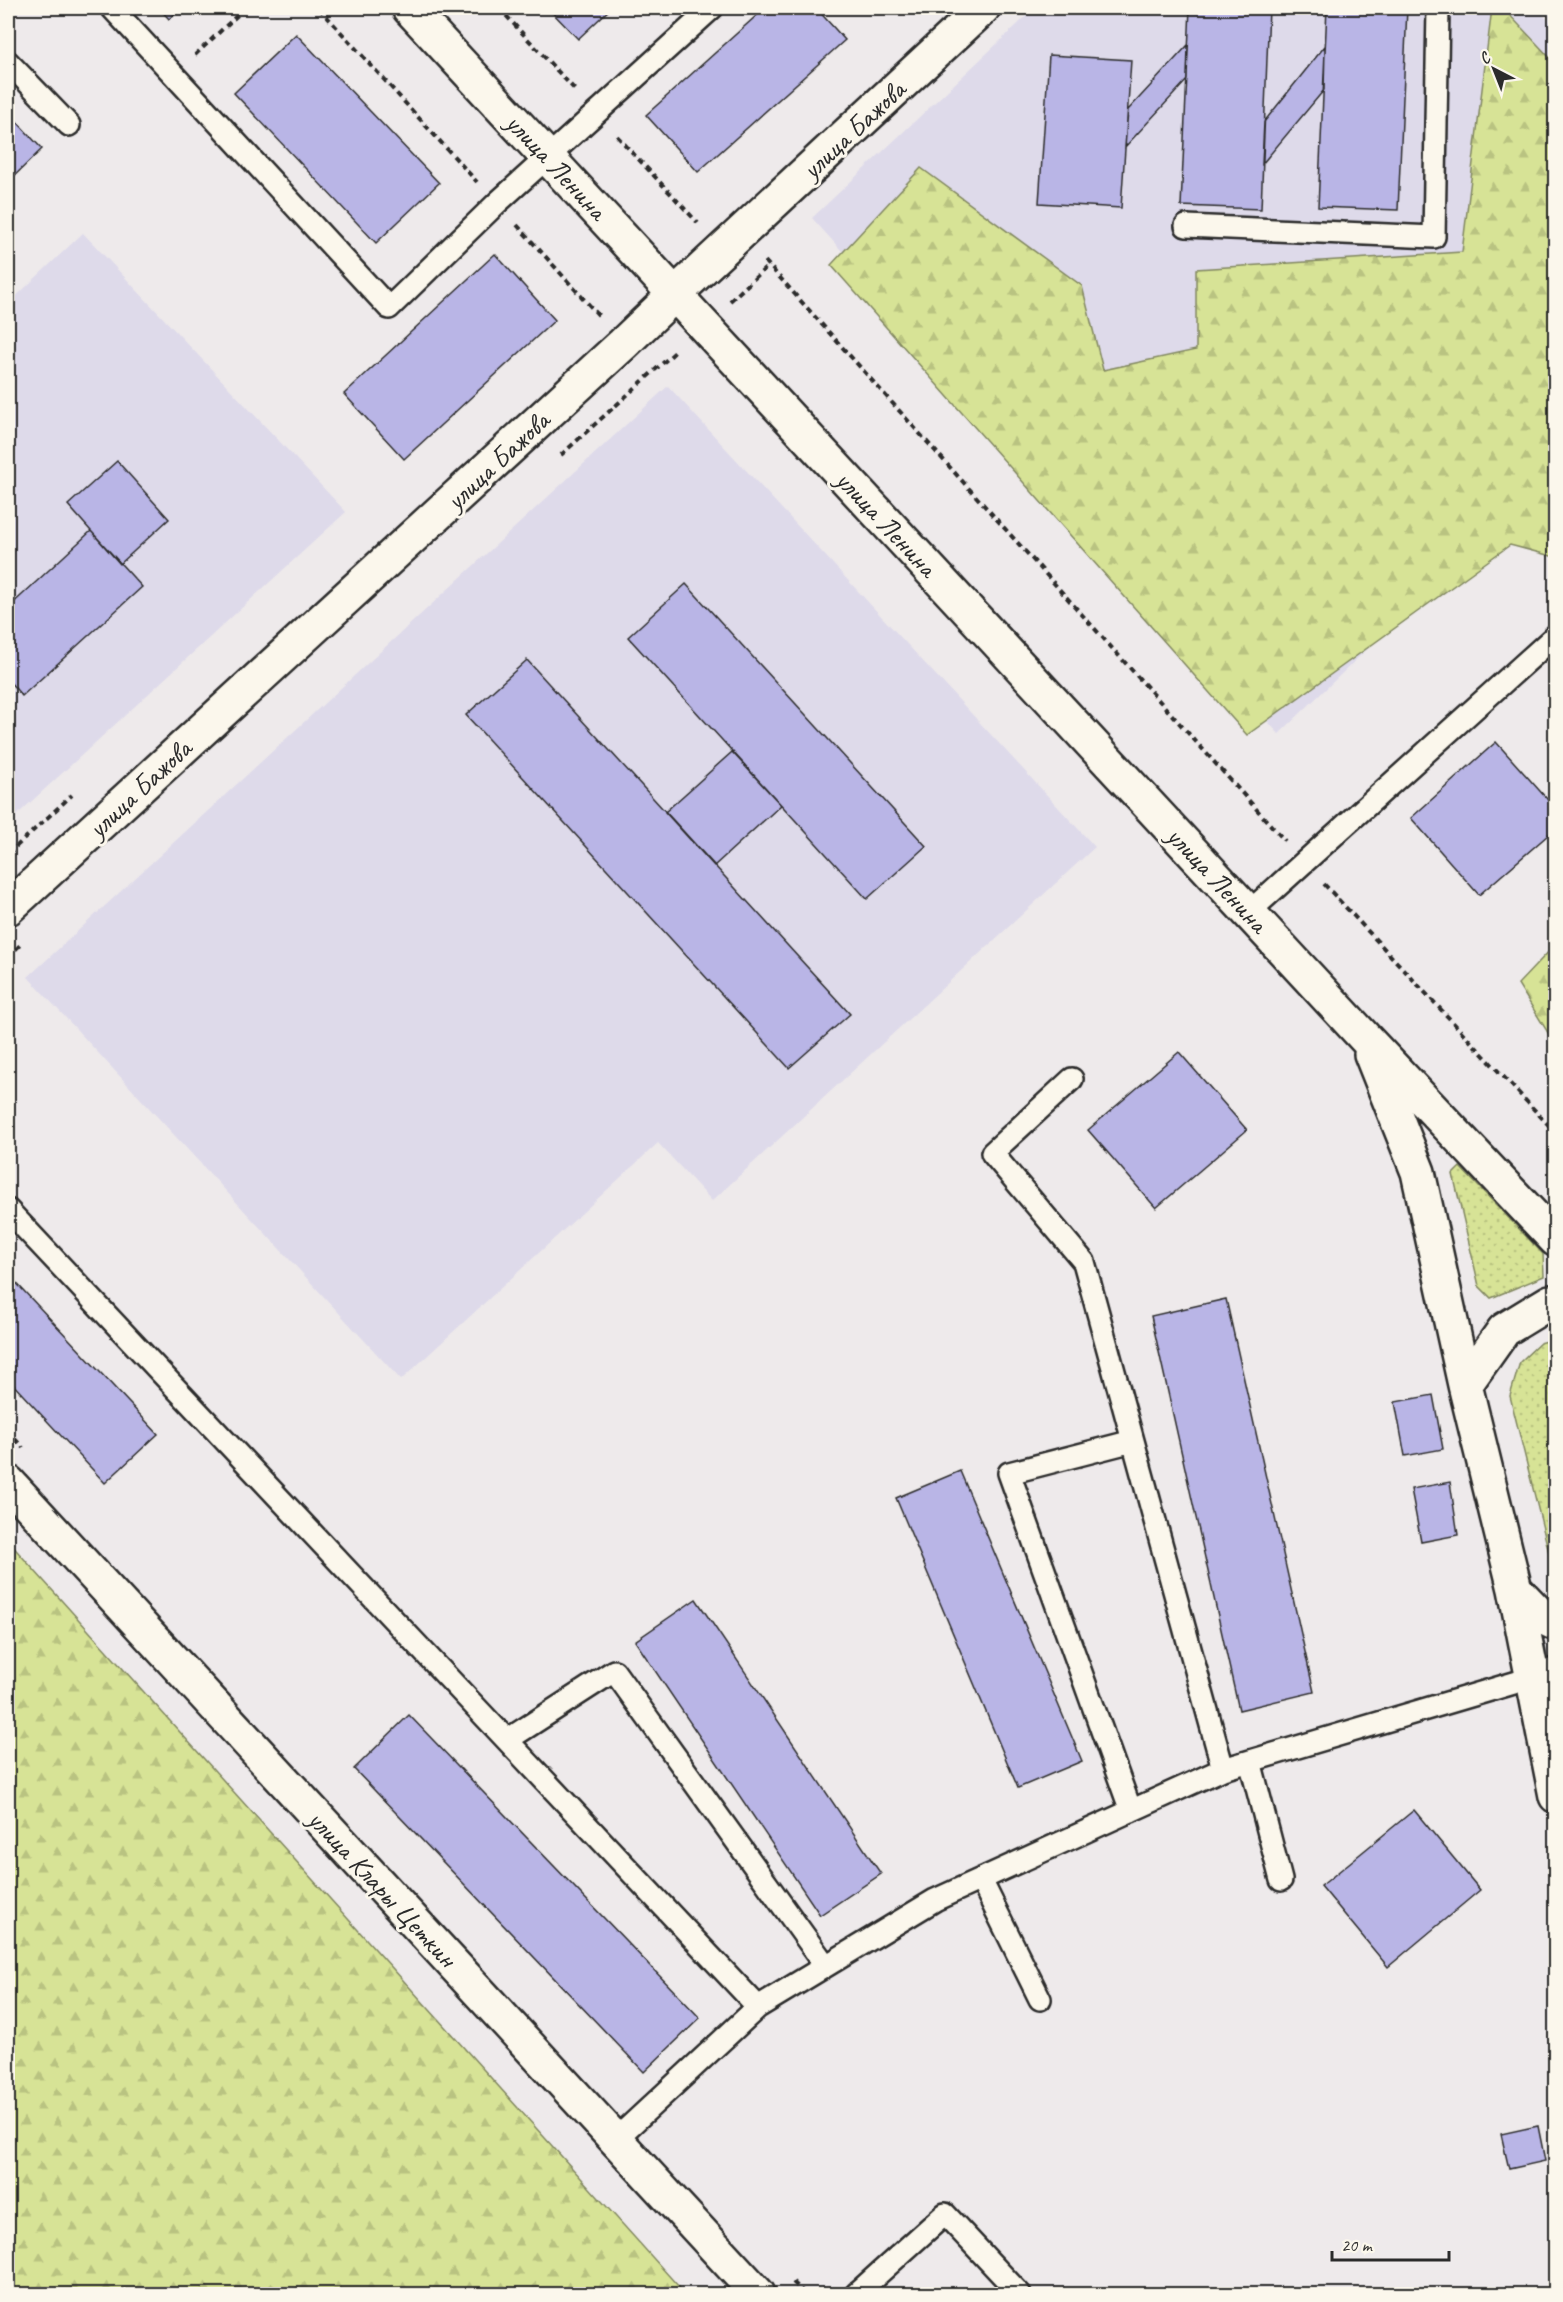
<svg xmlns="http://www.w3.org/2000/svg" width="1563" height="2302" viewBox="0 0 1563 2302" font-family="Caveat,sans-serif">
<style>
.built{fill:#dedaea}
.grass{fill:url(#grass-dots);stroke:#818760;stroke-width:1.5}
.forest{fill:url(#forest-firs);stroke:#818760;stroke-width:1.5}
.building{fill:#b9b5e6;stroke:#2b2b2b;stroke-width:1.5}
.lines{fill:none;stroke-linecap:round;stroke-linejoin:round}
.lane-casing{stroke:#2b2b2b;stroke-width:26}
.street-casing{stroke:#2b2b2b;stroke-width:38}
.secondary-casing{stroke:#2b2b2b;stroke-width:38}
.path{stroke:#2b2b2b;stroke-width:4;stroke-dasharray:6 4.5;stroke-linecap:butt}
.lane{stroke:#fbf7ec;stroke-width:21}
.street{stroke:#fbf7ec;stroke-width:33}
.secondary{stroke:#fbf7ec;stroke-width:33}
.labels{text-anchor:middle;stroke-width:6;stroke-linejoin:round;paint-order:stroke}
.street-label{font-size:28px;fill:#2b2b2b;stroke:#fbf7ec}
</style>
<defs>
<pattern id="grass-dots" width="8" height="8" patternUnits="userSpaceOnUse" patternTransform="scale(1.5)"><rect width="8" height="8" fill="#d7e396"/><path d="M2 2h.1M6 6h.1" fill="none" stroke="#b9c381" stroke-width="1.8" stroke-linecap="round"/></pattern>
<pattern id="forest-firs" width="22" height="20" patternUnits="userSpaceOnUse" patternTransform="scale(1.5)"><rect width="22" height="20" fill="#d7e396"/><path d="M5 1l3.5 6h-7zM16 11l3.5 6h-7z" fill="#b9c381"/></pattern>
</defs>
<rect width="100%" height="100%" fill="#eeeaeb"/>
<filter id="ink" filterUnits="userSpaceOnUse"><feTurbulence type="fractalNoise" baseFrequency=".0167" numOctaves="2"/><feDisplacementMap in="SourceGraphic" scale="12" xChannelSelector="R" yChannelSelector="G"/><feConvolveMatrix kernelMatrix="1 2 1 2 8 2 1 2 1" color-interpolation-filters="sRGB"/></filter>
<g filter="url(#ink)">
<path class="built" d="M1035,8h501l20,20 -1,440 -276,266 -467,-516z
M83,233l263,279 -338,311v-519z
M668,386l427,461 -383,354 -54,-58 -257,237 -373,-403z"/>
<path class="grass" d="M1460,1167l83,87 1,22 -53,22 -12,-12 -26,-112z
M1555,1339h1l-1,238 -45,-181 10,-34 20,-19z"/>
<path class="forest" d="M1492,8h11l52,55v494l-45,-12 -263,190 -416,-470 90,-97 161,118 21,84 93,-20v-81l266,-17z
M1555,945v99l-37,-60z
M8,1541l672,747 -9,6h-663z"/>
<path class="building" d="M159,8h22l-12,11z
M548,8h63l-33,31z
M765,8h51l29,32 -147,132 -52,-57z
M1190,8h79l-8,201 -80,-3z
M1327,8h80l-9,202 -80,-3z
M296,34l143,149 -63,60 -142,-150z
M1188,45l-1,35 -62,67 3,-37z
M1325,46l-1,44 -62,74 2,-42z
M1049,55l82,5 -10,148 -82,-5z
M8,112l34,37 -34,33z
M495,254l60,66 -151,139 -60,-65z
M117,461l52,58 -49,45 -52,-59z
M91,531l51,56 -120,109 -14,-16v-72z
M686,584l240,262 -59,53 -239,-262z
M527,660l323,354 -61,54 -323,-353z
M1496,742l60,67v19l-77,67 -68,-77z
M732,752l49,53 -67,61 -49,-54z
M1179,1052l68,78 -91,78 -68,-78z
M8,1274l150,160 -53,49 -97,-104z
M1226,1299l88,393 -75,18 -88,-394z
M1433,1395l10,54 -38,7 -10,-54z
M960,1471l122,290 -64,27 -122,-290z
M1450,1482l8,53 -37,7 -10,-53z
M696,1599l185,275 -61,41 -185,-274z
M409,1715l291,303 -56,54 -290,-303z
M1414,1810l66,80 -92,77 -67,-81z
M1538,2126l7,35 -36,8 -8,-35z"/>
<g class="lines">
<defs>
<path id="lane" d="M112,8l277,300 108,-105 215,-195
M8,62l61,63
M1186,226l248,11 4,-229
M1249,912l307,-277
M1072,1079l-80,74 92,109 139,507
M8,1210l750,797
M507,1740l107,-69 212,295
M1250,1761l31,119
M1131,1811l-122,-338 124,-32
M981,1880l59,119
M616,2139l142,-132 177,-107 288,-131 308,-91 25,-10
M856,2294l89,-80 75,80"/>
<path id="street" d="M8,908l615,-564 52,-50"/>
<path id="secondary" d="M409,8l956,1030 191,202
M675,294l308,-286
M1371,1054l47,118 47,213 50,204 27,28 14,7
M1465,1385l39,-55 46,-28 6,1
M8,1482l750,812
M1515,1589l41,207"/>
</defs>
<use href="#lane" class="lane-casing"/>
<use href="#street" class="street-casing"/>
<use href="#secondary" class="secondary-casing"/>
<path class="path" d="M319,8l158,174
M499,8l77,83
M195,55l50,-47
M617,136l81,87
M517,225l83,92
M765,261l520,580
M730,301l39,-36
M561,455l115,-104
M8,854l64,-59
M1324,884l232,249
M8,957l14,-14
M8,1431l15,17
M793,2282l12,12"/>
<use href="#lane" class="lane"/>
<use href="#street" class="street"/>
<use href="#secondary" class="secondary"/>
</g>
</g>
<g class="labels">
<g class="street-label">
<text transform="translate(853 129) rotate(-43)" y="10">улица Бажова</text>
<text transform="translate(557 166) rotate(47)" y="10">улица Ленина</text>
<text transform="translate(497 460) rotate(-43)" y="10">улица Бажова</text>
<text transform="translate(887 523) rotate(47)" y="10">улица Ленина</text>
<text transform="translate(139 788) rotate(-43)" y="10">улица Бажова</text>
<text transform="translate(1218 879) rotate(47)" y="10">улица Ленина</text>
<text transform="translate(383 1888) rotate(47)" y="10">улица Клары Цеткин</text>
</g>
</g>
<rect width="1563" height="2302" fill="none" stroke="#fbf7ec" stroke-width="30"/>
<rect x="15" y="15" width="1533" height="2272" fill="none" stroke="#2b2b2b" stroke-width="2" filter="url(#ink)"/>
<g transform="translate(1494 69) rotate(318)" stroke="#fbf7ec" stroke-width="4.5" paint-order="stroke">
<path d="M0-4.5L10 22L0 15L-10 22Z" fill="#2b2b2b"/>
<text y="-9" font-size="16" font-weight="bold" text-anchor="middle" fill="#2b2b2b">С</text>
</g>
<path d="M1332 2251v9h117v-9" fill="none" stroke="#2b2b2b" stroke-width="3"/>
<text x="1341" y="2251" font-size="18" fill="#2b2b2b" stroke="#fbf7ec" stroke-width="4.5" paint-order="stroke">20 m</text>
</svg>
